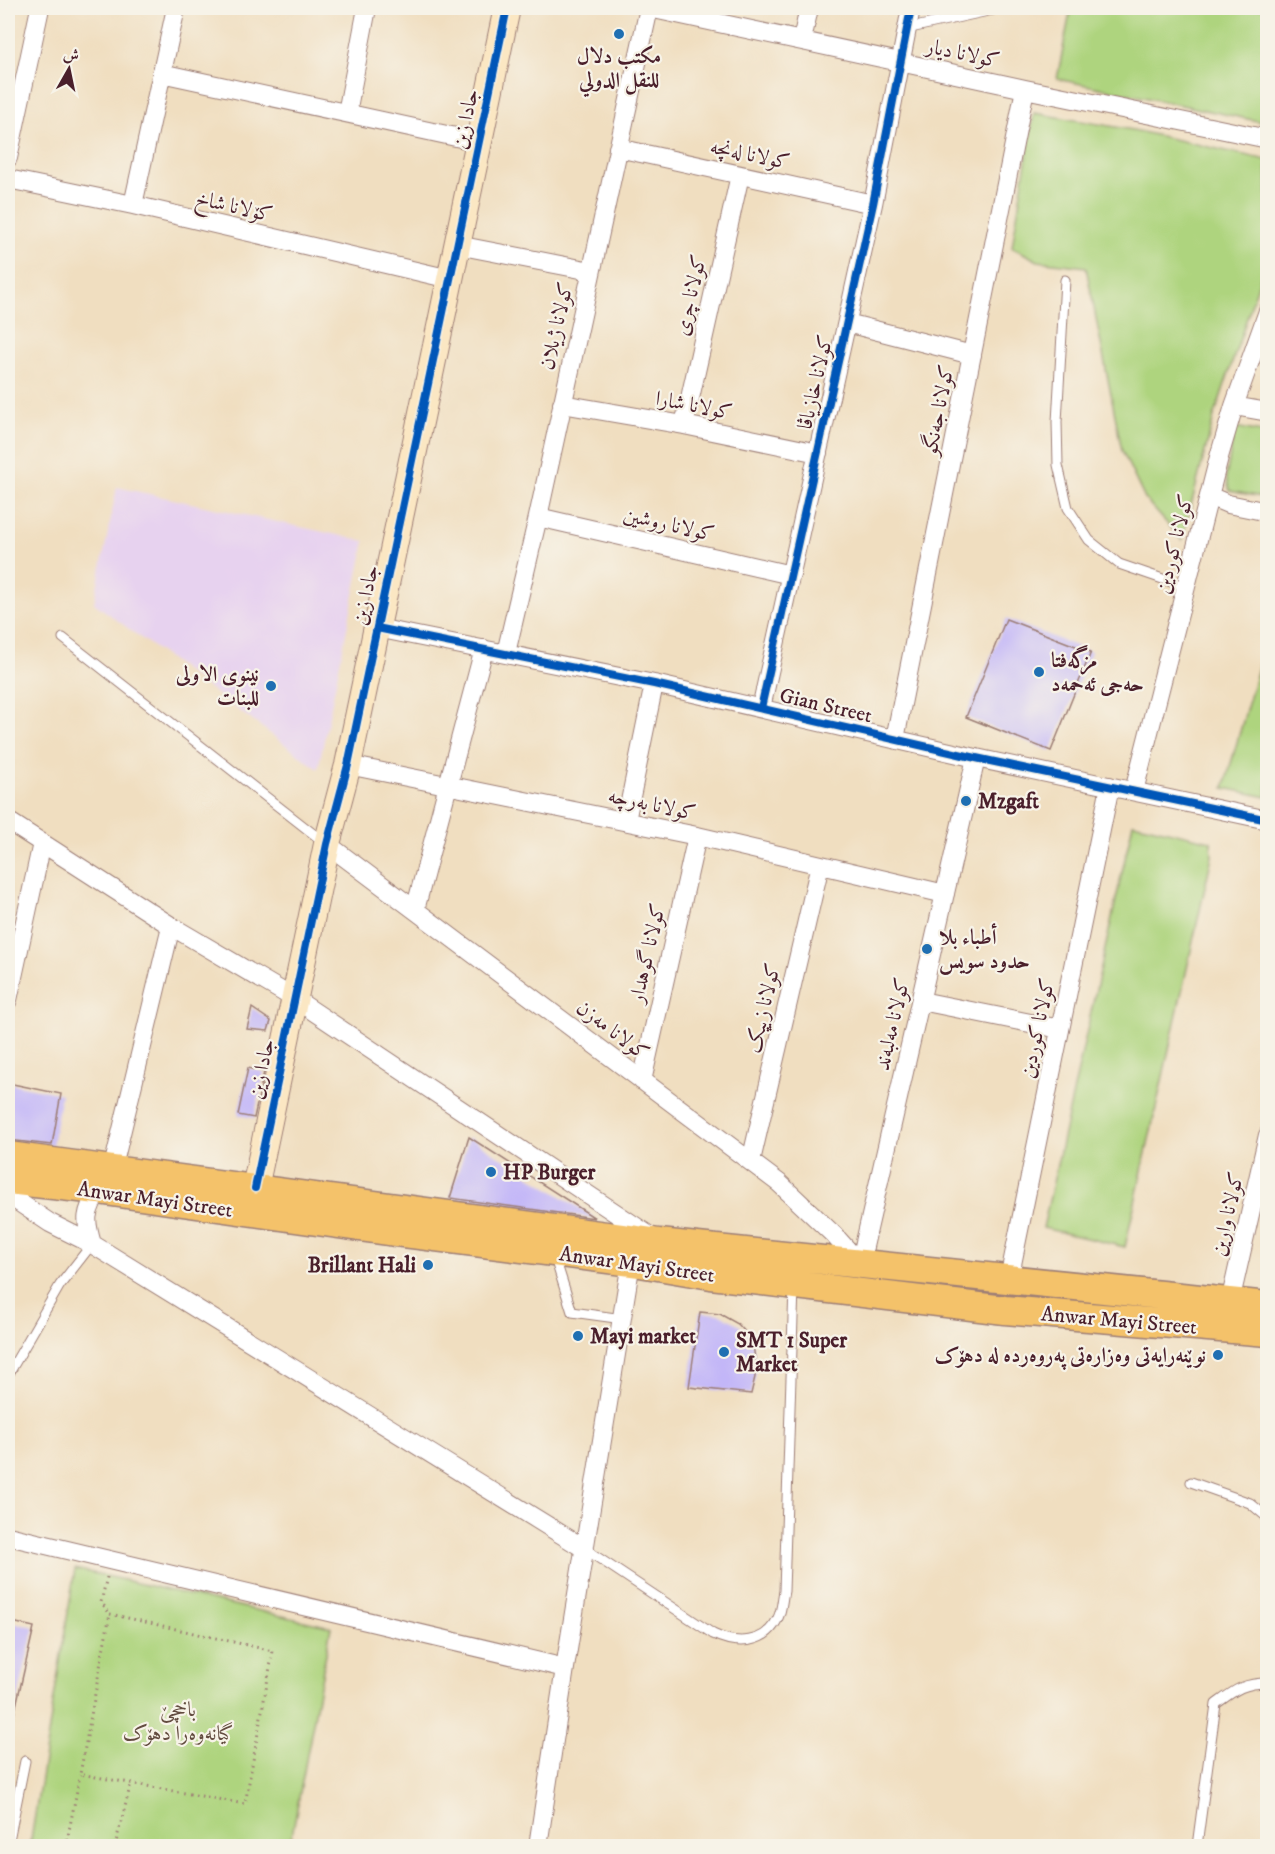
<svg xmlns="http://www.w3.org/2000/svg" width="1275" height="1854" viewBox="0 0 1275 1854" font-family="'IM FELL DW Pica',Amiri,serif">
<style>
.built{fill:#e7d2ef}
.green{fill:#aed47e;stroke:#7c7a54;stroke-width:1.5}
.building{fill:#c2b6f8}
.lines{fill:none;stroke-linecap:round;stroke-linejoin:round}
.lane-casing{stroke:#9d7e76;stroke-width:11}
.street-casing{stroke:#9d7e76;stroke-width:20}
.secondary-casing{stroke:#9d7e76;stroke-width:28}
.primary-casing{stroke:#9d7e76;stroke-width:31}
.path{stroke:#9d7e76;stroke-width:3;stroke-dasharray:1.5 4.5;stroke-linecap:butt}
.lane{stroke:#fff;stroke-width:9}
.street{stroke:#fff;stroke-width:18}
.secondary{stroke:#fbe7c3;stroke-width:26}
.primary{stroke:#f4c26a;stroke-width:28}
.cycleway-casing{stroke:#f7f3e8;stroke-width:11}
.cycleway{stroke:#0057b8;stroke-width:8}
.poi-dot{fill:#1f6fb2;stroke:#f7f3e8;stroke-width:2}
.labels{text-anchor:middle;stroke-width:4.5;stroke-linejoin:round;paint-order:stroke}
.street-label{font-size:21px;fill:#4a1f2b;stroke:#f7f3e8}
.poi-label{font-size:21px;font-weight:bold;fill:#4a1f2b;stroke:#f7f3e8;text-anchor:start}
.park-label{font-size:21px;fill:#634c40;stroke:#f7f3e8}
</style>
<rect width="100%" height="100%" fill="#f7f3e8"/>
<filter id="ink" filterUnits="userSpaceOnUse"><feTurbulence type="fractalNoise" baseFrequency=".0167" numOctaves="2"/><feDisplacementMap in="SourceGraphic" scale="12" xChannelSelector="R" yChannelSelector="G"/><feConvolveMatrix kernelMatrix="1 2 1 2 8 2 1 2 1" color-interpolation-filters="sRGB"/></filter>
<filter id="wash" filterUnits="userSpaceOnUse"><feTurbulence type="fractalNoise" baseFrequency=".008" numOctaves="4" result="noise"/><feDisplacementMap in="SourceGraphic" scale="24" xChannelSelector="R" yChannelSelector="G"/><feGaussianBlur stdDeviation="1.35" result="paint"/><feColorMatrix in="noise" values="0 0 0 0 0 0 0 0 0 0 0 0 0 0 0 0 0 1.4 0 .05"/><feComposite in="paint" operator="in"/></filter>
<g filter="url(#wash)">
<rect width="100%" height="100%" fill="#f0dec0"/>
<path class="built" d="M117,487l248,54 -47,228 -224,-166z"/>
<path class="green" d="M1071,8h196v115l-210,-44z
M1034,113l99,17 134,30v98l-53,159 -32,123 -37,-41 -23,-48 -36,-184 -48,-6 -26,-14z
M1235,427l32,6v65l-37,-7 -4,-14z
M1267,637v160l-43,-9z
M1133,823l78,18 1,15 -87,391 -82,-19z
M75,1569l256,58 -41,219h-260z"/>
<g id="blocks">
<path class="building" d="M1006,619l85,33 -40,99 -85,-34z
M252,1008l19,13 -3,10 -21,-2z
M248,1068l16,4 -10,46 -16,-3z
M8,1083l53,11 -9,51 -44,-5z
M469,1137l126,81 -145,-20z
M700,1312l20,2 18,10 10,11 5,10 2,14v18l-4,17 -62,-7z
M8,1621l26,6 -21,92 -5,-1z"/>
</g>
</g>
<g filter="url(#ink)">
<use href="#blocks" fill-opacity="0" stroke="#9d7e76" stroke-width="1.5"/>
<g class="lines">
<defs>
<path id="lane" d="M906,29l96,-21
M1065,280l-8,142 1,43 10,43 21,32 30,24 67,23
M63,638l262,205
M555,1258l17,54 51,7
M8,1375l52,-90 32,-41
M1191,1482l59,21 18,15
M585,1549l128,85c23,11 52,11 65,-16 4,-8 4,-18 6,-27l10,-304
M8,1845l17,-84
M1197,1846l19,-142c19,-14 27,-21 52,-21"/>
<path id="street" d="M649,8l376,81 243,50
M802,40l7,-32
M161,73l318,69
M347,113l20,-105
M618,148l255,56
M8,158l32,-150
M8,179l125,26 317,74
M133,205l43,-197
M457,245l134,26
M847,323l125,32
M562,404l122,21 134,28
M1234,406l34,6
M684,425l56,-250
M1209,496l19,8 40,8
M538,517l253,58
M377,628l277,56 322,74 292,62
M506,653l32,-136 111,-509
M761,708l112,-504 38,-196
M895,739l130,-650
M348,765l349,71 248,58
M1134,791l85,-334 15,-51 34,-95
M8,821l163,105 124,73 358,239
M626,821l28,-137
M327,844l452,339 55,52 26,29
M415,910l69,-261
M8,1000l34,-157
M921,1001l139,28
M642,1081l55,-245
M751,1161l69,-296
M112,1171l59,-245
M8,1195l42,28 42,21 493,305
M92,1244c-8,-27 -6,-30 6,-54
M860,1264l116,-506
M1009,1279l101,-493
M1230,1302l38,-167
M8,1536l557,132
M538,1846l27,-178 66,-406"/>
<path id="secondary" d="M255,1188l72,-344 21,-79 159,-757"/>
<path id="primary" d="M8,1156l651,87 609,63
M8,1180l90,10 304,43 238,30 71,12 294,35 263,22"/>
</defs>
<use href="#lane" class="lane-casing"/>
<use href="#street" class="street-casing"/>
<use href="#secondary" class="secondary-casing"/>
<use href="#primary" class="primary-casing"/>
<path class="path" d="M107,1577l-6,25 9,12
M110,1614l163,37 -28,153 -165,-30z
M66,1846l14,-71
M115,1846l16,-63"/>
<use href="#lane" class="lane"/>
<use href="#street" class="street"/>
<use href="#secondary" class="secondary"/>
<use href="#primary" class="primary"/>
<defs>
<path id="cycleway" d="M377,628l277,56 322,74 292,62
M761,708l112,-504 38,-196
M255,1188l72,-344 21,-79 159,-757"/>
</defs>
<use href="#cycleway" class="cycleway-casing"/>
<use href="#cycleway" class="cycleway"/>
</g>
</g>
<g class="poi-dot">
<circle cx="619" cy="34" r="6"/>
<circle cx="1039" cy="672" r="6"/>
<circle cx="271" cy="686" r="6"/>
<circle cx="966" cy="801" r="6"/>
<circle cx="927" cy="949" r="6"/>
<circle cx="491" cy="1172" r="6"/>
<circle cx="428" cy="1265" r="6"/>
<circle cx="578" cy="1336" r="6"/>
<circle cx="724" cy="1352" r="6"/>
<circle cx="1218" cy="1355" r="6"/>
</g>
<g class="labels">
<g class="street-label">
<text transform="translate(963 53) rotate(12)" y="7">کولانا دیار</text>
<text transform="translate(465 119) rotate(-78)" y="7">جادا زین</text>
<text transform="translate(750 154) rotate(12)" y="7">کولانا لەنچە</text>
<text transform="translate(234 206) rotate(13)" y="7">کۆلانا شاخ</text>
<text transform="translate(690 295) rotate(-77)" y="7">کولانا چری</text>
<text transform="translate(556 326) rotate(-77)" y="7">کولانا ژیلان</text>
<text transform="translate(815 382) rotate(-77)" y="7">کولانا خازیاڤا</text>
<text transform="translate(694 405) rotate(11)" y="7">کولانا شارا</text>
<text transform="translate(938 410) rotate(-79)" y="7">کولانا جەنگو</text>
<text transform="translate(669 524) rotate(13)" y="7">کولانا روشین</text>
<text transform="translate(1174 544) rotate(-76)" y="7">کولانا کوردین</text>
<text transform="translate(365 595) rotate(-78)" y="7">جادا زین</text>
<text transform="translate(826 705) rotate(13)" y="7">Gian Street</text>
<text transform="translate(652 804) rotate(12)" y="7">کولانا بەرچە</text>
<text transform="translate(647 953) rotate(-77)" y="7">کولانا گوهدار</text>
<text transform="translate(763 1008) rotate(-77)" y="7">کولانا زیپک</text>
<text transform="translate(892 1024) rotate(-77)" y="7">کولانا مەلبەند</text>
<text transform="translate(1037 1028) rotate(-78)" y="7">کولانا کوردین</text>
<text transform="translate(613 1030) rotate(37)" y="7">کولانا مەزن</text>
<text transform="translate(261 1069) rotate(-78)" y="7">جادا زین</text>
<text transform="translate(155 1199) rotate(8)" y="7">Anwar Mayi Street</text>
<text transform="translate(1227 1214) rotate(-77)" y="7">کولانا وارین</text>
<text transform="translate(637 1264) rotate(8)" y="7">Anwar Mayi Street</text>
<text transform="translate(1119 1320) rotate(5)" y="7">Anwar Mayi Street</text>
</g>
<g class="poi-label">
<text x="619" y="63" text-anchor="middle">مكتب دلال<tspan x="619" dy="24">للنقل الدولي</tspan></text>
<text x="1051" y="667">مزگەفتا<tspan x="1051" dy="24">حەجی ئەحمەد</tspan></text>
<text x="259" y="681" text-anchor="end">نينوى الاولى<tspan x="259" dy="24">للبنات</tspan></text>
<text x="978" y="808">Mzgaft</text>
<text x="939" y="944">أطباء بلا<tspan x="939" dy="24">حدود سويس</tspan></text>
<text x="503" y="1179">HP Burger</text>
<text x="416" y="1272" text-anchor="end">Brillant Hali</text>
<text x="590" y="1343">Mayi market</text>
<text x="736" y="1347">SMT 1 Super<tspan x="736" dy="24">Market</tspan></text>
<text x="1206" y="1362" text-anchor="end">نوێنەرایەتی وەزارەتی پەروەردە لە دهۆک</text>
</g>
<g class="park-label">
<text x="178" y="1716">باخچێ<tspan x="178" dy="24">گیانه‌وه‌را دهۆک</tspan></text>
</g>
</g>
<rect width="1275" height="1854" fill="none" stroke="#f7f3e8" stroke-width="30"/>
<g transform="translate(69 69) rotate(9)" stroke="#f7f3e8" stroke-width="4.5" paint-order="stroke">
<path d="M0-4.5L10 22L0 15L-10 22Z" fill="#4a1f2b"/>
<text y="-9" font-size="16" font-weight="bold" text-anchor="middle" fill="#4a1f2b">ش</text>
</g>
</svg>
